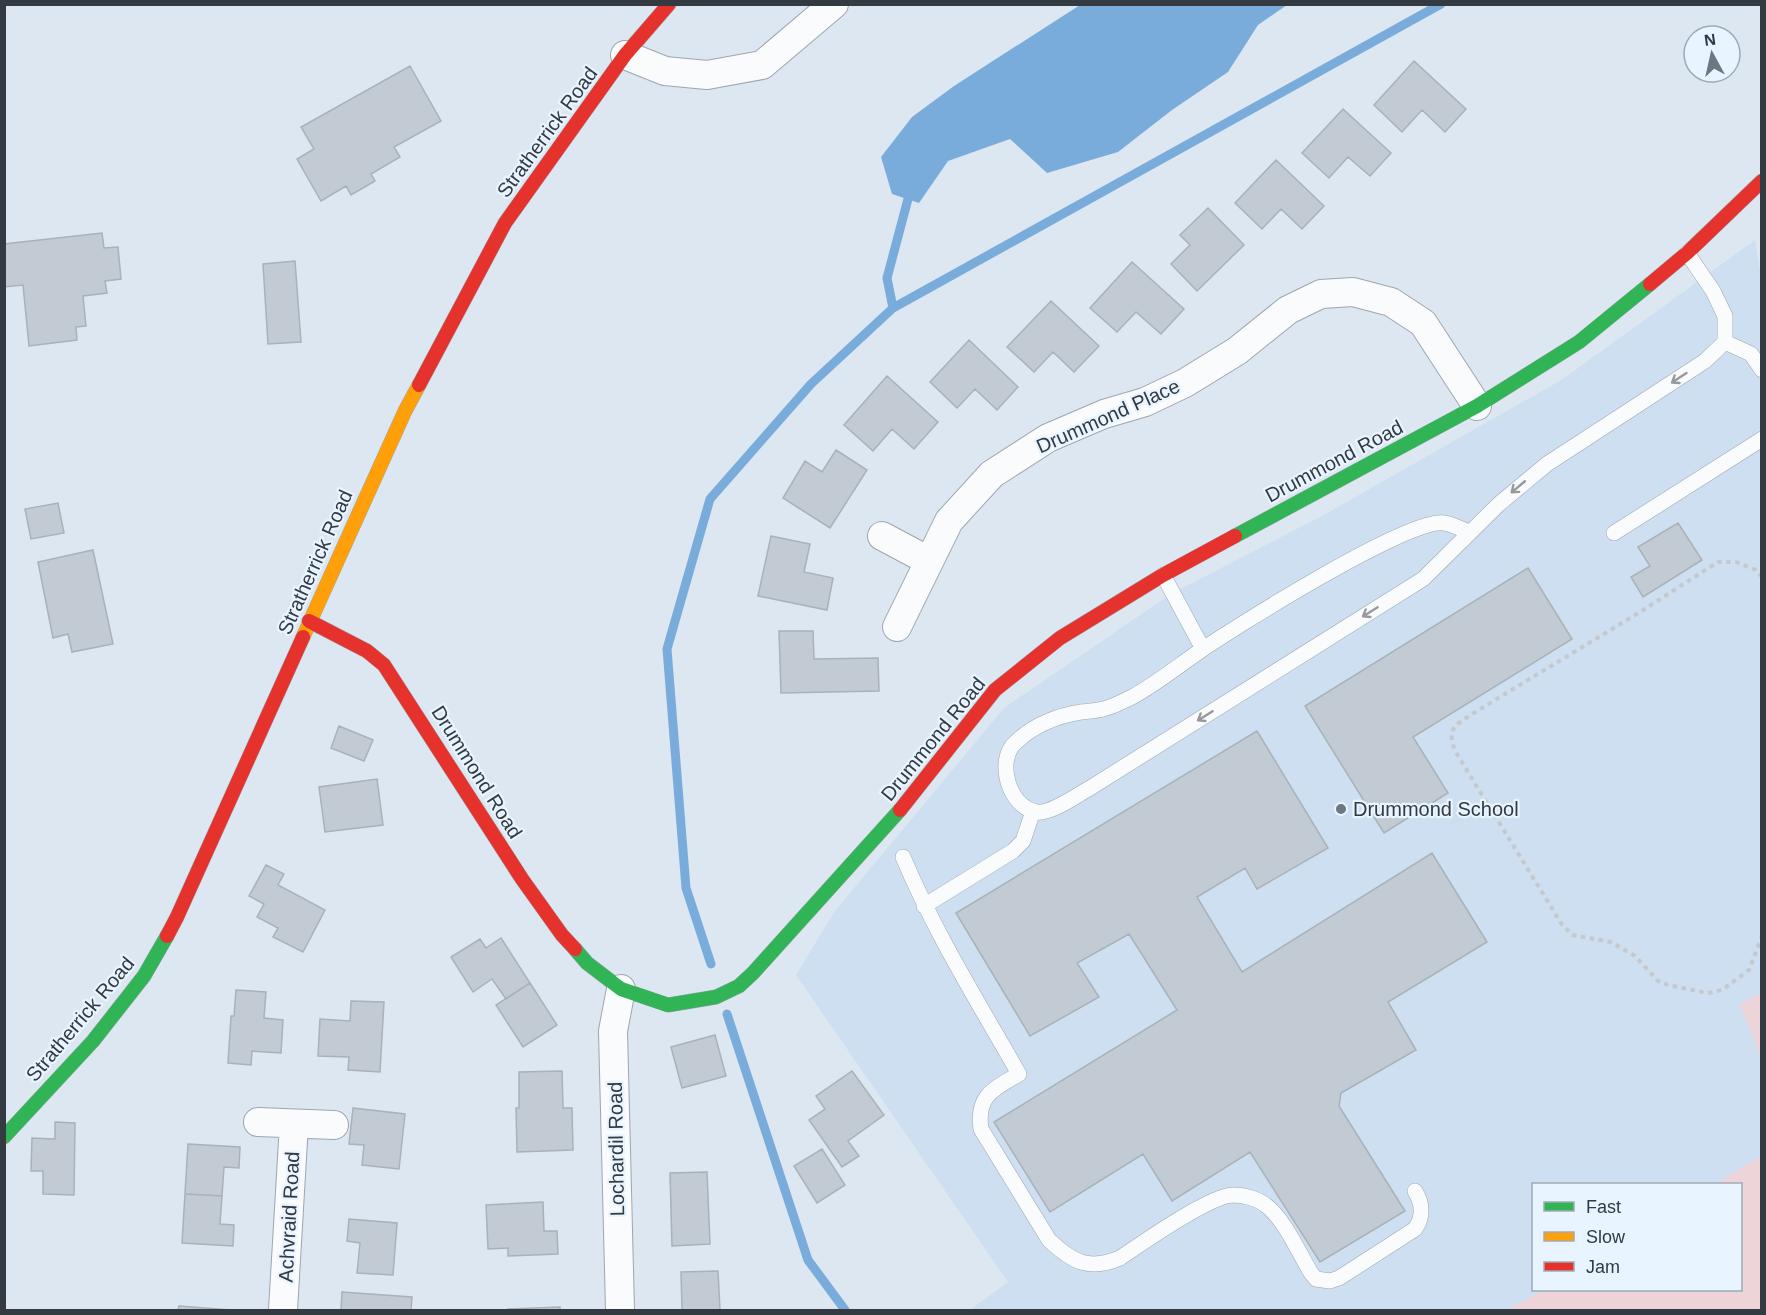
<svg xmlns="http://www.w3.org/2000/svg" width="1766" height="1315" viewBox="0 0 1766 1315" font-family="Arial,sans-serif">
<style>
.built{fill:#cddff0}
.green{fill:#ecd4d9}
.water{fill:#7aacdb}
.lines{fill:none;stroke-linecap:round;stroke-linejoin:round}
.stream{stroke:#7aacdb;stroke-width:9}
.building{fill:#c2cad3;stroke:#a9b1b9;stroke-width:1.5}
.lane-casing{stroke:#9ea6ae;stroke-width:16}
.street-casing{stroke:#9ea6ae;stroke-width:30}
.fast-casing{stroke:#9ea6ae;stroke-width:15}
.slow-casing{stroke:#9ea6ae;stroke-width:15}
.jam-casing{stroke:#9ea6ae;stroke-width:15}
.path{stroke:#c5c9cd;stroke-width:4;stroke-dasharray:4.5 4.5;stroke-linecap:butt}
.lane{stroke:#fafbfd;stroke-width:15}
.street{stroke:#fafbfd;stroke-width:28}
.fast{stroke:#30b455;stroke-width:14}
.slow{stroke:#ff9f0a;stroke-width:14}
.jam{stroke:#e5322d;stroke-width:14}
.oneway{stroke:#969a9f}
.poi-dot{fill:#6e777f;stroke:#e8f4ff;stroke-width:2}
.labels{text-anchor:middle;stroke-width:4.5;stroke-linejoin:round;paint-order:stroke}
.street-label{font-size:20px;fill:#333a41;stroke:#e8f4ff}
.poi-label{font-size:20px;fill:#333a41;stroke:#e8f4ff;text-anchor:start}
</style>
<rect width="100%" height="100%" fill="#dde7f2"/>
<path class="built" d="M1755,240l7,43v710l-22,11 21,54v98l-46,28h-181v106h10l-37,20h-537l38,-28 -212,-307 39,-64 169,-203 167,-114 151,-78 241,-137z"/>
<path class="green" d="M1761,993v65l-21,-54z
M1761,1156v154h-254l37,-20h196v-106h-25z"/>
<path class="water" d="M1080,5h207l-29,20 -30,47 -56,38 -54,42 -71,21 -37,-34 -62,22 -29,42 -27,-9 -11,-37 31,-40 42,-31z"/>
<g class="lines">
<path class="stream" d="M893,308l-6,-30 21,-79
M711,964l-25,-76 -19,-239 43,-150 101,-115 82,-76 548,-304
M727,1014l81,246 37,50"/>
</g>
<path class="building" d="M1414,61l52,48 -21,23 -23,-22 -20,22 -28,-27z
M410,66l31,55 -47,26 6,10 -29,17 4,7 -24,14 -5,-9 -25,15 -24,-42 17,-10 -13,-22z
M1343,109l48,44 -21,23 -22,-19 -19,21 -27,-25z
M1276,160l48,46 -22,23 -21,-20 -19,20 -27,-26z
M1208,208l36,37 -47,46 -26,-27 19,-19 -10,-10z
M102,233l2,15 14,-1 3,32 -16,2 2,12 -24,3 3,30 -10,1 1,13 -48,6 -6,-61 -19,2v-43z
M295,261l6,81 -33,2 -5,-80z
M1132,262l52,47 -23,25 -25,-22 -19,20 -27,-24z
M1051,301l48,45 -25,26 -21,-20 -19,20 -27,-25z
M969,340l49,47 -21,23 -22,-21 -18,19 -27,-26z
M887,376l51,46 -24,27 -22,-20 -19,22 -29,-26z
M836,450l31,20 -37,58 -47,-30 22,-37 17,11z
M58,503l6,30 -33,6 -6,-30z
M1678,523l24,37 -59,37 -12,-20 19,-11 -12,-19z
M771,536l39,8 -6,28 29,6 -6,32 -69,-14z
M93,550l20,94 -41,8 -4,-18 -15,4 -15,-76z
M1528,568l44,71 -159,98 35,56 -64,40 -79,-127z
M779,631h34l1,28 64,-1 1,33 -98,2z
M339,726l34,14 -9,21 -33,-13z
M1257,731l71,117 -71,41 -12,-21 -48,29 45,75 190,-119 55,89 -99,60 28,48 -75,43 -2,13 66,105 -85,51 -70,-110 -78,49 -29,-47 -93,58 -56,-90 183,-112 -48,-76 -52,29 22,34 -69,39 -74,-123z
M377,779l6,46 -58,7 -6,-45z
M266,865l18,9 -6,11 47,25 -22,42 -30,-15 5,-9 -21,-11 7,-13 -15,-8z
M501,938l29,45 -24,16 -14,-20 -19,13 -22,-35 29,-18 6,9z
M530,983l27,42 -34,22 -27,-42z
M236,990l30,2 -2,26 19,2 -2,33 -29,-2 -1,14 -23,-2 3,-47h3z
M351,1001l33,1 -4,70 -32,-2 1,-13 -31,-1 2,-37 30,2z
M715,1035l11,41 -44,12 -11,-41z
M562,1071l1,37h9l1,42 -56,2 -1,-44h3v-36z
M852,1071l32,44 -36,26 11,15 -17,11 -33,-47 16,-11 -9,-13z
M353,1108l52,6 -6,55 -37,-4 2,-20 -15,-1z
M55,1122l20,1 -1,72 -31,-1v-23h-12l1,-33 23,1z
M188,1144l52,3 -1,21 -15,-1 -2,29 -37,-2z
M822,1149l23,36 -28,18 -23,-37z
M707,1172l3,72 -38,2 -2,-73z
M185,1194l37,2 -2,28 14,1 -1,21 -51,-3z
M543,1202l1,29h13l1,23 -50,2v-8l-20,1 -2,-44z
M349,1219l48,4 -4,52 -36,-2 3,-30 -13,-2z
M718,1271l2,39h-38l-1,-38z
M342,1292l70,5 -1,13h-70z
M179,1306l52,4h-53z
M560,1307v3h-52v-1z"/>
<g class="lines">
<defs>
<path id="lane" d="M1725,342l26,12 11,16
M1469,532c-8,-3 -17,-8 -25,-9 -36,-5 -207,103 -244,128 -22,15 -44,33 -68,46 -9,4 -19,10 -29,12 -7,2 -15,2 -22,3 -25,4 -47,13 -65,30 -21,18 -7,66 21,70 14,2 40,-17 53,-24l333,-209 76,-75 48,-40 158,-103 20,-19v-26l-12,-25 -26,-38
M1614,533l148,-94
M1163,575l40,74
M903,857c32,76 75,145 116,217 -25,15 -43,21 -38,55l68,111c23,22 40,31 71,18 22,-15 89,-62 113,-63 12,0 26,4 35,12 17,14 31,46 43,66l5,6 14,2 9,-3 76,-49c8,-11 8,-25 0,-38
M924,906l89,-55 10,-10 10,-30"/>
<path id="street" d="M625,55l40,16 42,4 55,-10 72,-61
M882,536l47,25
M897,627l52,-106 43,-47 56,-36 56,-24 41,-12 40,-19 52,-32 51,-41 33,-16 32,-2 38,10 32,21 54,83
M258,1122l76,3
M283,1310l11,-186
M620,1310l-7,-279 8,-42"/>
<path id="fast" d="M1235,536l242,-130 102,-64 71,-58
M575,949l12,14 34,26 47,16 48,-8 23,-11 14,-13 147,-163
M4,1137l89,-96 51,-65 23,-40"/>
<path id="slow" d="M303,637l102,-226 14,-26"/>
<path id="jam" d="M1650,284l37,-31 75,-72
M419,385l86,-162 120,-168 44,-51
M309,621l58,30 17,14 138,214 40,56 13,14
M900,810l95,-120 65,-52 103,-63 72,-39
M167,936l10,-19 126,-280"/>
</defs>
<use href="#lane" class="lane-casing"/>
<use href="#street" class="street-casing"/>
<use href="#fast" class="fast-casing"/>
<use href="#slow" class="slow-casing"/>
<use href="#jam" class="jam-casing"/>
<path class="path" d="M1762,577l-6,-7 -20,-8h-18l-78,50 -168,102c-18,12 -25,14 -17,37l106,172 11,12 39,7 24,14 23,25 10,4 40,8 14,-3 27,-20 13,-34"/>
<use href="#lane" class="lane"/>
<use href="#street" class="street"/>
<use href="#fast" class="fast"/>
<use href="#slow" class="slow"/>
<use href="#jam" class="jam"/>
</g>
<defs><path id="oneway-shaft" d="M-6 0H5M1.5-3L5.5 0L1.5 3" fill="none" stroke-width="1.6" stroke-linecap="round" stroke-linejoin="round" transform="scale(1.5)"/></defs>
<g class="oneway">
<use href="#oneway-shaft" transform="translate(1679 378) rotate(147)"/>
<use href="#oneway-shaft" transform="translate(1518 487) rotate(140)"/>
<use href="#oneway-shaft" transform="translate(1370 612) rotate(148)"/>
<use href="#oneway-shaft" transform="translate(1205 716) rotate(148)"/>
</g>
<circle class="poi-dot" cx="1341" cy="809" r="6"/>
<g class="labels">
<g class="street-label">
<text transform="translate(547 132) rotate(-54)" y="7">Stratherrick Road</text>
<text transform="translate(1108 416) rotate(-24)" y="7">Drummond Place</text>
<text transform="translate(1334 461) rotate(-28)" y="7">Drummond Road</text>
<text transform="translate(315 562) rotate(-66)" y="7">Stratherrick Road</text>
<text transform="translate(933 739) rotate(-51)" y="7">Drummond Road</text>
<text transform="translate(477 772) rotate(58)" y="7">Drummond Road</text>
<text transform="translate(80 1019) rotate(-50)" y="7">Stratherrick Road</text>
<text transform="translate(616 1149) rotate(-91)" y="7">Lochardil Road</text>
<text transform="translate(289 1217) rotate(-87)" y="7">Achvraid Road</text>
</g>
<g class="poi-label">
<text x="1353" y="816">Drummond School</text>
</g>
</g>
<rect width="1766" height="1315" fill="none" stroke="#333a41" stroke-width="12"/>
<rect x="1532" y="1183" width="210" height="108" fill="#e8f4ff" stroke="#a0aab3" stroke-width="1.5"/>
<rect x="1544" y="1202" width="30" height="9" fill="#30b455" stroke="#a0aab3" stroke-width="1.5"/>
<text x="1586" y="1213" font-size="18" fill="#333a41">Fast</text>
<rect x="1544" y="1232" width="30" height="9" fill="#ff9f0a" stroke="#a0aab3" stroke-width="1.5"/>
<text x="1586" y="1243" font-size="18" fill="#333a41">Slow</text>
<rect x="1544" y="1262" width="30" height="9" fill="#e5322d" stroke="#a0aab3" stroke-width="1.5"/>
<text x="1586" y="1273" font-size="18" fill="#333a41">Jam</text>
<g transform="translate(1712 54) rotate(352)"><circle r="28" fill="#e8f4ff" stroke="#a0aab3" stroke-width="1.5"/>
<path d="M0-4.5L10 22L0 15L-10 22Z" fill="#6e777f"/>
<text y="-9" font-size="16" font-weight="bold" text-anchor="middle" fill="#333a41">N</text>
</g>
</svg>
